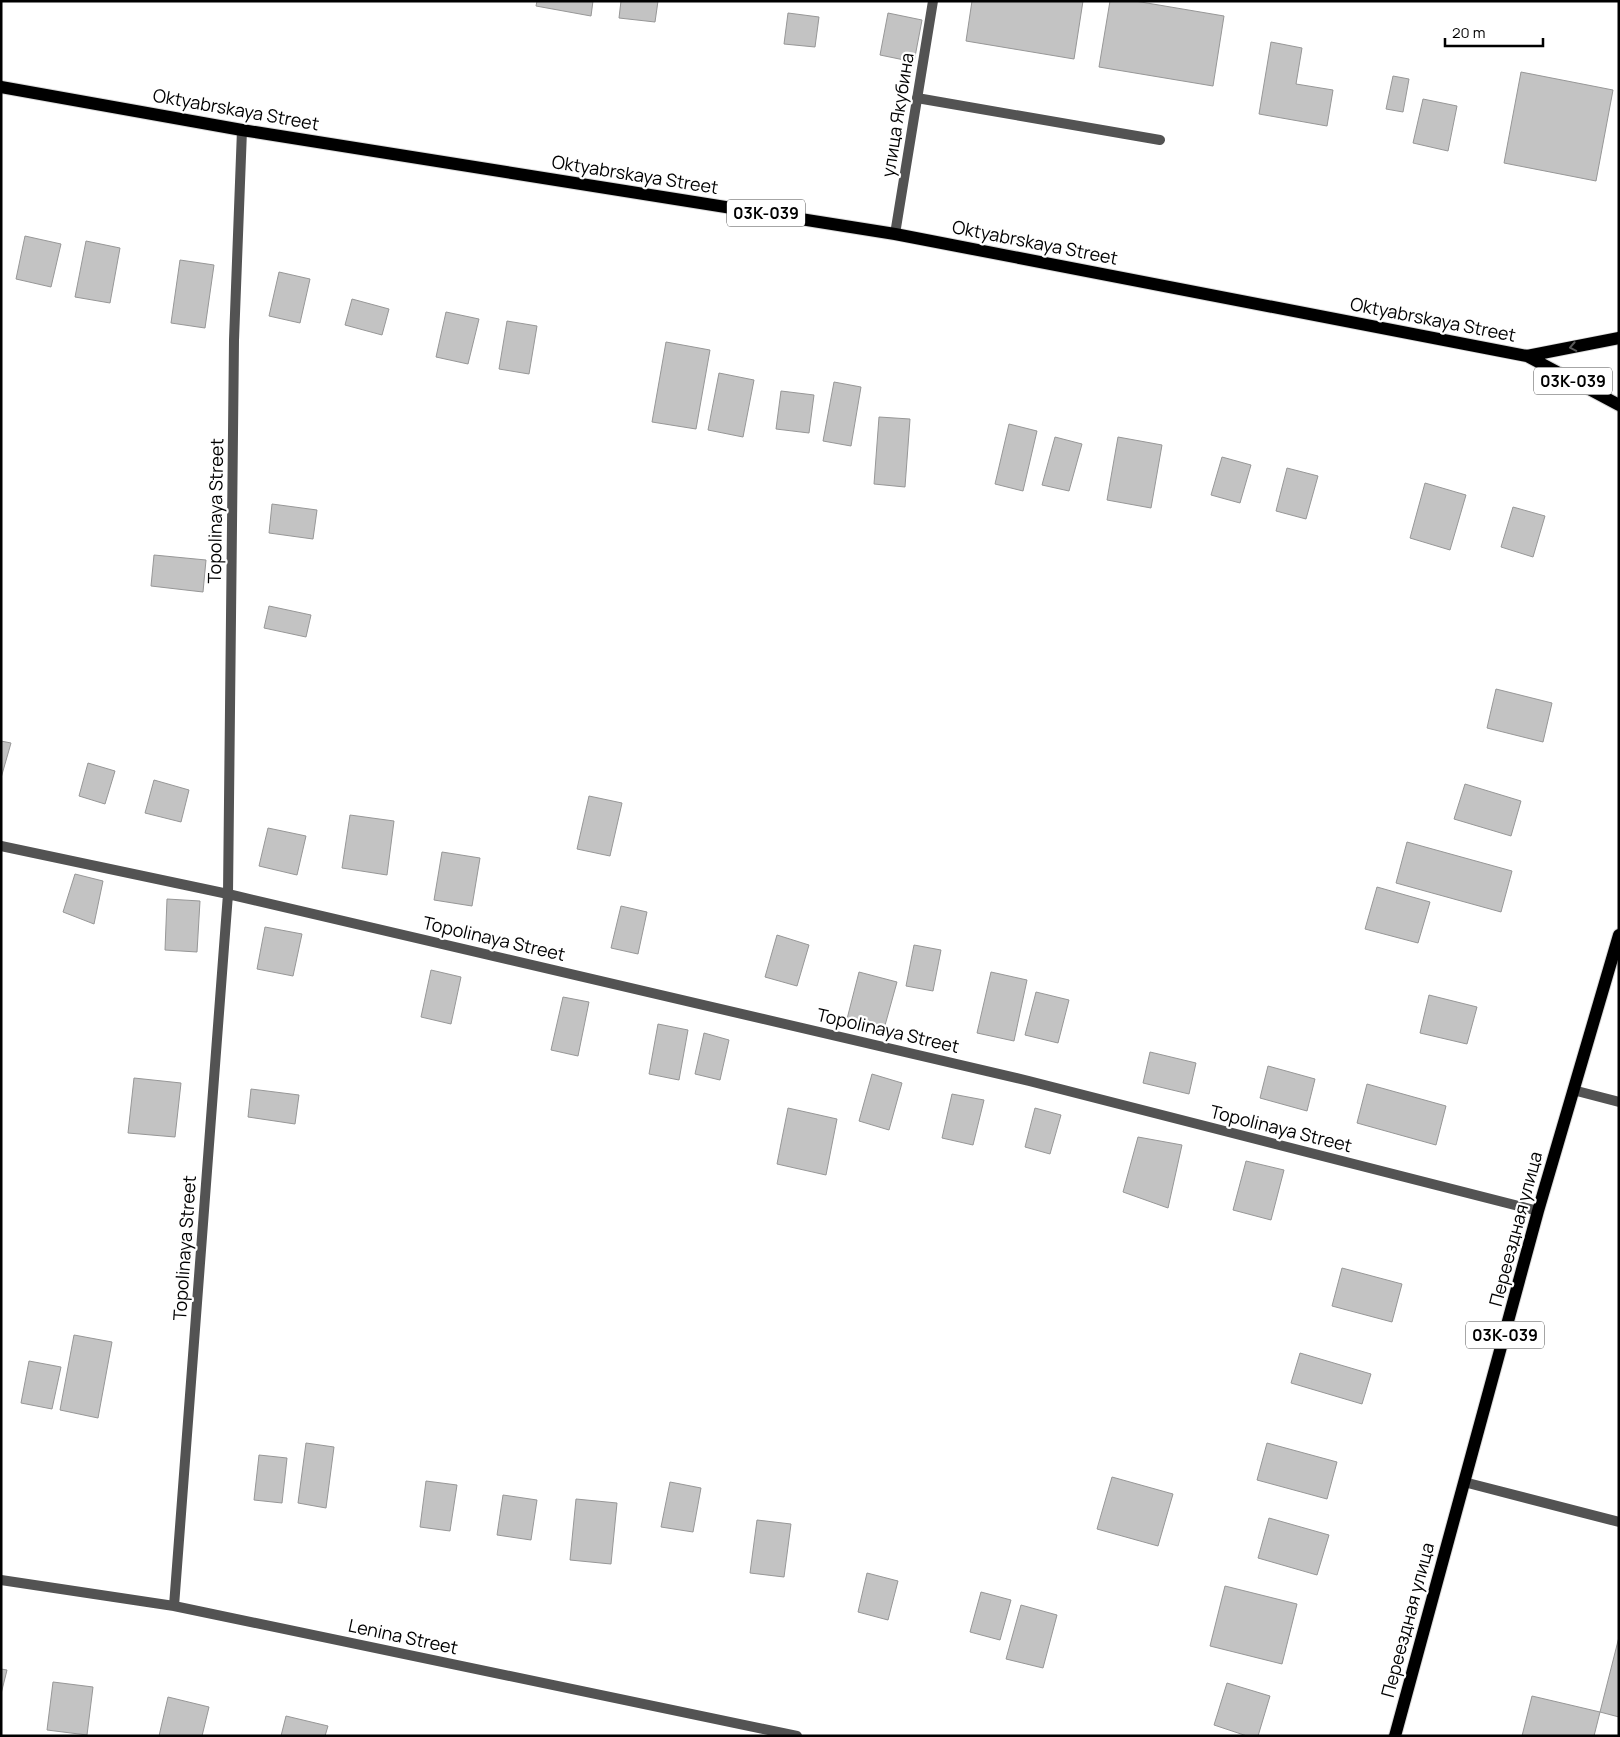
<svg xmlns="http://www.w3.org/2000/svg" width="1620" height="1737" viewBox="0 0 1620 1737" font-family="Manrope,sans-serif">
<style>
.building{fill:#c3c3c3;stroke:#979797}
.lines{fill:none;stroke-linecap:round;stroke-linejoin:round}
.primary-casing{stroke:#dbdbdb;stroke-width:14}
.lane{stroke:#535353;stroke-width:10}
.street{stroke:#535353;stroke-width:10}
.primary{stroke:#000;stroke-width:12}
.oneway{stroke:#595959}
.labels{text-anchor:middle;stroke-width:4.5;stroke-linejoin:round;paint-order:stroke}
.shield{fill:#fff;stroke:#4c4c4c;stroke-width:1}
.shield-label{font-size:16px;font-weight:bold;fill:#000}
.street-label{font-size:18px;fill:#000;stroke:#fff}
</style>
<rect width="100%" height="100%" fill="#fff"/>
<path class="building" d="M537,1h56l-2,15 -55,-10z
M621,1h37l-3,21 -36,-4z
M972,1h111l-9,58 -108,-18z
M1110,1h25l89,15 -11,70 -114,-19z
M788,13l31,4 -4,30 -31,-3z
M888,13l34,7 -8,42 -34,-7z
M1271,42l31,6 -6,36 37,6 -6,36 -68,-12z
M1521,72l92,18 -17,91 -92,-18z
M1393,76l16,3 -6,33 -17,-3z
M1423,99l34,7 -9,45 -35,-8z
M25,236l36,8 -10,43 -35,-8z
M86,241l34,7 -10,55 -35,-6z
M180,260l34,5 -9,63 -34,-5z
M279,272l31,7 -10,44 -31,-7z
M352,299l37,10 -7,26 -37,-10z
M446,312l33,7 -11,45 -32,-7z
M507,321l30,5 -8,48 -30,-5z
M666,342l44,8 -14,79 -44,-7z
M719,373l35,7 -11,57 -35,-7z
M834,382l27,5 -10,59 -28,-5z
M781,391l33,4 -5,38 -33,-4z
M879,417l31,2 -5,68 -31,-3z
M1009,424l28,7 -14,60 -28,-7z
M1055,437l27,7 -13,47 -27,-6z
M1118,437l44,8 -11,63 -44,-8z
M1222,457l29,8 -11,38 -29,-8z
M1287,468l31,8 -12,43 -30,-8z
M1425,483l41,12 -16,55 -40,-12z
M272,504l45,6 -4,29 -44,-6z
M1513,507l32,9 -12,41 -32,-10z
M154,555l52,5 -3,32 -52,-6z
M269,606l42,9 -5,22 -42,-9z
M1496,689l56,14 -9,39 -56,-14z
M1,741l10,2 -10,35z
M88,763l27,8 -10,33 -26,-8z
M154,780l35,10 -8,32 -36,-9z
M1465,784l56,17 -10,35 -57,-17z
M589,796l33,7 -12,53 -33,-7z
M350,815l44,6 -7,54 -45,-7z
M268,828l38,8 -9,39 -38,-9z
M1407,842l105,29 -11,41 -105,-29z
M442,852l38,6 -8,48 -38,-6z
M75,874l28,7 -9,43 -31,-12z
M1377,887l53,15 -12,41 -53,-14z
M167,899l33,2 -3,51 -32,-2z
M621,906l26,6 -9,42 -27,-6z
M265,927l37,7 -9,42 -36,-7z
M777,935l32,10 -12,41 -32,-9z
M914,945l27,5 -8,41 -27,-5z
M431,970l30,7 -10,47 -30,-7z
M859,972l38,10 -13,47 -37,-10z
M991,972l36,8 -13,61 -37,-8z
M1036,992l33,8 -11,43 -33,-8z
M1429,995l48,12 -10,37 -47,-11z
M563,997l26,5 -11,54 -27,-6z
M658,1024l30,6 -9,50 -30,-6z
M704,1033l25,7 -9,40 -25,-6z
M1150,1052l46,11 -7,31 -46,-11z
M1268,1066l47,13 -8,32 -47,-13z
M872,1074l30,9 -13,47 -30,-9z
M134,1078l47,5 -6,54 -47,-4z
M1367,1084l79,22 -10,39 -79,-22z
M251,1089l48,6 -4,29 -47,-7z
M952,1094l32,6 -11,45 -31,-7z
M788,1108l49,11 -11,56 -49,-11z
M1035,1108l26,7 -11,39 -25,-7z
M1138,1137l44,8 -14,63 -45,-16z
M1246,1161l38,9 -13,50 -38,-10z
M1342,1268l60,16 -10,38 -60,-16z
M74,1335l38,7 -14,76 -38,-8z
M1300,1353l71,21 -9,30 -71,-21z
M29,1361l32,6 -9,42 -31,-6z
M306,1443l28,4 -8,61 -28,-5z
M1267,1443l70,19 -10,37 -70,-19z
M259,1455l28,3 -5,45 -28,-3z
M1112,1477l61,17 -15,52 -61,-17z
M426,1481l31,4 -7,46 -30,-4z
M670,1482l31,6 -8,44 -32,-5z
M503,1495l34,5 -6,40 -34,-5z
M576,1499l41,4 -6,61 -41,-4z
M1269,1518l60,17 -12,40 -59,-17z
M757,1520l34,4 -7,53 -34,-4z
M867,1573l31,8 -10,39 -30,-8z
M1225,1586l72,18 -15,60 -72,-18z
M981,1592l30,8 -11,40 -30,-8z
M1021,1605l36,10 -14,53 -37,-9z
M1619,1637v80l-19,-5z
M1,1669l6,1 -6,24z
M53,1682l40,5 -6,48 -40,-5z
M1227,1683l43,13 -12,40h-11l-33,-11z
M1532,1696l68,16 -6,24h-72z
M168,1697l41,10 -7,29h-43z
M286,1716l42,10 -3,10h-44z"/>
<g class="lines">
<defs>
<path id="primary" d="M1,87l241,43 653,104 632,122 92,49
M1527,356l92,-18
M1395,1736l143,-525 81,-276"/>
</defs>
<use href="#primary" class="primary-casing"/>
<path class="lane" d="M917,98l243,42
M1573,1090l46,12
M1464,1482l155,40"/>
<path class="street" d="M895,234l38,-233
M1,846l227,48 801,187 509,130
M1,1580l173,26 623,130
M174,1606l54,-712 6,-554 8,-210"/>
<use href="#primary" class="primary"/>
</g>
<defs><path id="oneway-chevron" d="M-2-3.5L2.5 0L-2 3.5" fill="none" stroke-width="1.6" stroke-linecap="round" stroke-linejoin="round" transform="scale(1.25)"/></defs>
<use class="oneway" href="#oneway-chevron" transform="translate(1573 347) rotate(169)"/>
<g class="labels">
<g class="shield">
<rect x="727" y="199.5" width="78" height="27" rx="4"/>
<rect x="1534" y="367.5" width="78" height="27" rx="4"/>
<rect x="1466" y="1321.5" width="78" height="27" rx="4"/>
</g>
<g class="shield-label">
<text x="766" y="219">03К-039</text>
<text x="1573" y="387">03К-039</text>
<text x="1505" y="1341">03К-039</text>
</g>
<g class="street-label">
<text transform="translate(236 110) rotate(10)" y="6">Oktyabrskaya Street</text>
<text transform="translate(898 115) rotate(-81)" y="6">улица Якубина</text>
<text transform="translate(635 175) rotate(9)" y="6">Oktyabrskaya Street</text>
<text transform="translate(1035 243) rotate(11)" y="6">Oktyabrskaya Street</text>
<text transform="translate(1433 320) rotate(11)" y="6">Oktyabrskaya Street</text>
<text transform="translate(216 511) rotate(-89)" y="6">Topolinaya Street</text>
<text transform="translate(494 939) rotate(13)" y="6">Topolinaya Street</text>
<text transform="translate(888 1031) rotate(13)" y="6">Topolinaya Street</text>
<text transform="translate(1281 1129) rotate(14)" y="6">Topolinaya Street</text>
<text transform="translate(1516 1229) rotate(-75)" y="6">Переездная улица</text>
<text transform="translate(185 1248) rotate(-86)" y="6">Topolinaya Street</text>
<text transform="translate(1408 1620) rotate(-75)" y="6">Переездная улица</text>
<text transform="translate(403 1637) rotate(12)" y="6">Lenina Street</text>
</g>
</g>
<rect width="1620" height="1737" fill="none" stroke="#000000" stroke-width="5"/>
<path d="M1445 38v8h98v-8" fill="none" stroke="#000000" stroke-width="2.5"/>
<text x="1452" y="38" font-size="15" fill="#000000" stroke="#ffffff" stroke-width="4" paint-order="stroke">20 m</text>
</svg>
